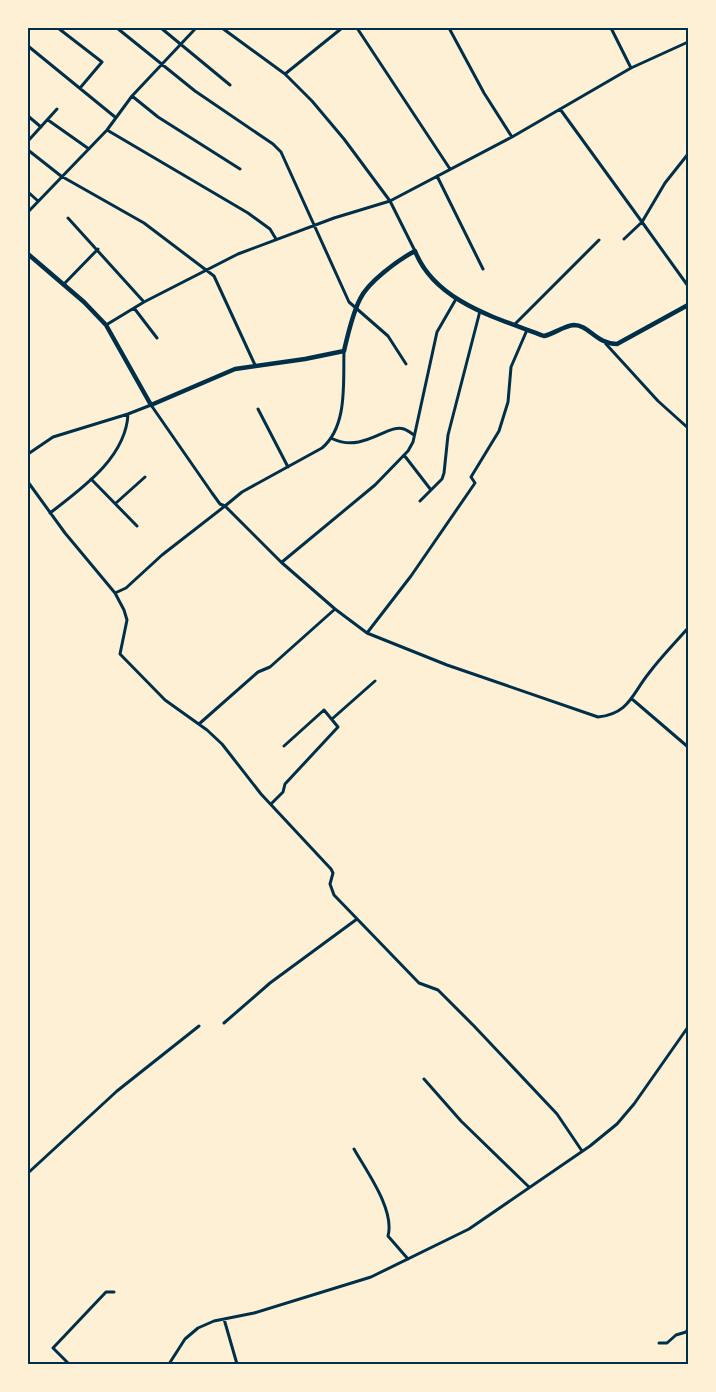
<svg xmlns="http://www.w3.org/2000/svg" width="716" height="1392" viewBox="0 0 716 1392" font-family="Ubuntu,sans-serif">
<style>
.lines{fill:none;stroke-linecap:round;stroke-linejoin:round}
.minor{stroke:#003049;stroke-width:3}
.secondary{stroke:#003049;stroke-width:4.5}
.neatline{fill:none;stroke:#003049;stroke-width:2}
</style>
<rect width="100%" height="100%" fill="#fdf0d5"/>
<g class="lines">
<path class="minor" d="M58,28l44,34 -22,26
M117,28l78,63 78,53 8,8 68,150 39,34 18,28
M161,28l69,57
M222,28l63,46 27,27 32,38 46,62 25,50
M357,28l93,141
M449,28l35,65 28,44
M611,28l20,40
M28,46l87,71
M285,74l57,-46
M132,96l26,21 82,52
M560,109l82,113 -18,17
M28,116l13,11
M48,120l41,29
M107,130l141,83 22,16 6,10
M28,141l29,-32
M28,150l33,26 83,47 70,53 41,89
M688,154l-23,29 -23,39 46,64
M437,176l46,93
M28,192l10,9
M28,212l79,-82 25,-34 64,-68
M68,218l76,84
M64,284l34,-35
M134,308l23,30
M515,324l84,-84
M106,325l38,-23 94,-48 96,-36 56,-17 122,-64 119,-69 57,-26
M606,344l52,57 30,27
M258,409l30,58
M333,439c31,14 55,-16 71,-10 3,1 7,4 10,6
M28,454l25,-17 75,-23 23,-9 61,88 8,11 5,2 17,-14 80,-44c26,-22 21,-66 22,-97
M404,455l27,35
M91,479l46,47
M28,482l37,51 50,60 9,17 3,10 -7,34 45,46 42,30 15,14 39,50 70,75 2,4 -3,11 4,11 85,88 19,7 36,36 83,88 25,37
M420,501l22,-22 2,-6 4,-38 32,-124
M116,503l29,-26
M50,513c31,-24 76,-55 78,-99
M282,562l93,-77 33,-34 5,-9 24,-110 19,-33
M115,593l11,-5 36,-33 63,-49 56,56 54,47 32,24 80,32 151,52c31,-3 34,-23 51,-44 12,-16 26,-30 39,-45
M367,633l44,-57 64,-93 -4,-6 28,-46 9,-29 3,-35 16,-37
M632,699l56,48
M332,719l43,-38
M199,724l59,-52 12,-5 65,-58
M271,804l12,-12 2,-8 53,-57 -14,-17 -40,36
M224,1023l46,-40 87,-64
M424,1079l37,42 68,66
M354,1149c13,23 41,61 34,87l20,23
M28,1173l89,-82 82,-65
M224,1319l13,45
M659,1343h8l9,-8 10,-3 2,-3
M69,1364l-16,-16 53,-56h8
M169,1364l16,-25 13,-11 16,-7 40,-8 117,-36 98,-48 121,-83 27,-22 17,-20 54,-77"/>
<path class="secondary" d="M28,254l56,48 22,23 45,80 84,-36 70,-10 39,-8c4,-17 8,-36 16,-52 8,-17 38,-39 55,-48 20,51 82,67 129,85 10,-2 19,-10 30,-11 15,0 22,19 43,19l71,-39"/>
</g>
<rect width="716" height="1392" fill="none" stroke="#fdf0d5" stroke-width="58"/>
<rect x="29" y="29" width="658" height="1334" class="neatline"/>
</svg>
